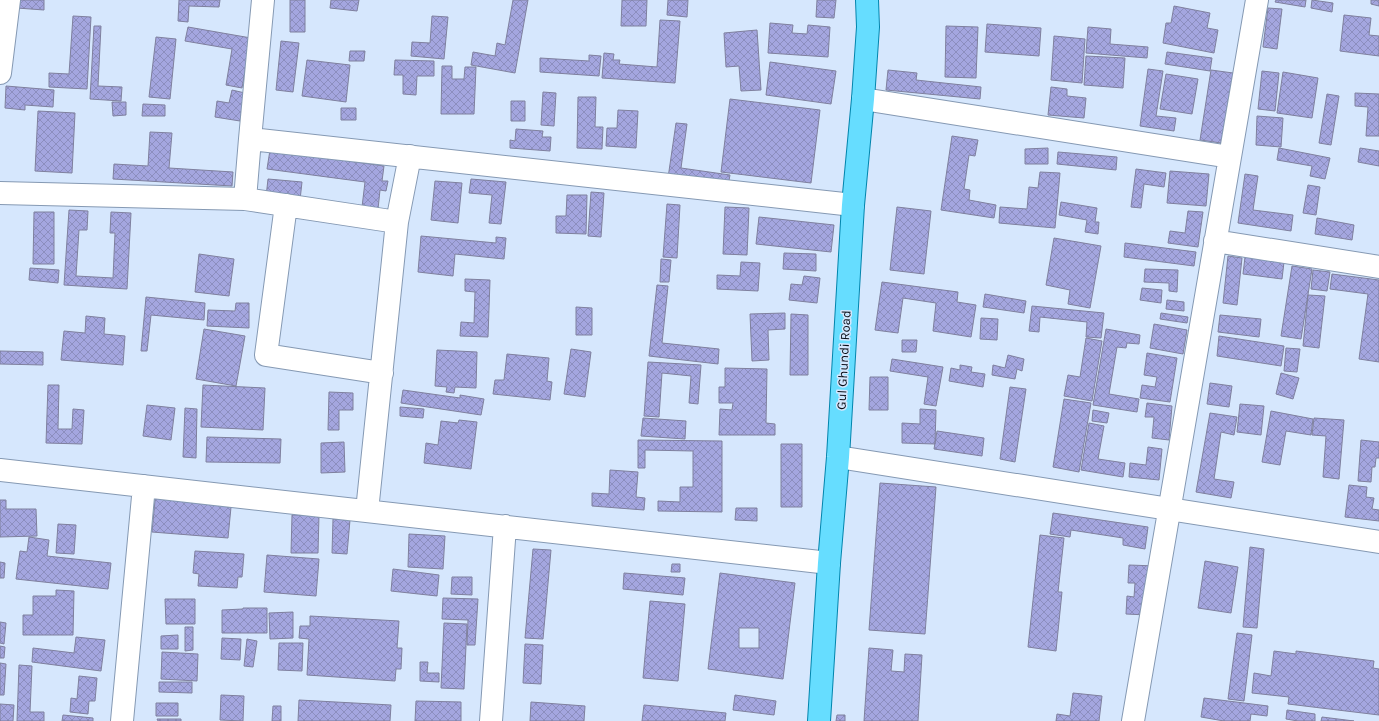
<svg xmlns="http://www.w3.org/2000/svg" width="1379" height="721" viewBox="0 0 1379 721" font-family="Karla,sans-serif">
<style>
.building{fill:url(#building-cross-hatch);stroke:#7f809e;fill-rule:evenodd}
.lines{fill:none;stroke-linecap:round;stroke-linejoin:round}
.minor-casing{stroke:#8599b3;stroke-width:24}
.major-casing{stroke:#0285ad;stroke-width:24}
.minor{stroke:#fff;stroke-width:22}
.major{stroke:#6df;stroke-width:22}
.labels{text-anchor:middle;stroke-width:3;stroke-linejoin:round;paint-order:stroke}
.street-label{font-size:13px;fill:#060c15;stroke:#d6e7fd}
</style>
<defs>
<pattern id="building-cross-hatch" width="8" height="8" patternUnits="userSpaceOnUse"><rect width="8" height="8" fill="#a4a6df"/><path d="M0 0l8 8M0 8l8-8" fill="none" stroke="#8c8ebe"/></pattern>
</defs>
<rect width="100%" height="100%" fill="#d6e7fd"/>
<path class="building" d="M18,0h26v10l-27,-2z
M179,0h41l-1,7 -30,-1 -1,16 -10,-1z
M290,0h15v32h-15z
M331,0h28l-2,11 -27,-3z
M513,0h15l-13,73 -44,-8 2,-13 22,4 2,-13 8,2z
M622,0h25l-1,26h-25z
M668,0h20l-1,17 -20,-2z
M817,0h19l-2,18 -18,-1z
M1276,0h30l-1,7 -30,-5z
M1312,0l21,3 -1,9 -21,-4z
M1371,0h8v6l-8,-2z
M1174,6l36,7 -3,15 11,2 -4,23 -51,-10 3,-20h5z
M1268,8l14,1 -5,40 -14,-2z
M1344,15l27,3 -2,17 10,1v20l-39,-5z
M73,16l18,1 -4,72 -38,-2v-14l20,1z
M432,16l16,1 -4,42 -33,-3 1,-14 18,1z
M660,20l20,1 -5,62 -73,-5 2,-25 10,1 -1,6h7l-1,4 38,3z
M770,23l23,2 -1,8 15,1 1,-9 22,2 -2,30 -60,-4z
M987,24l54,4 -2,28 -54,-4z
M94,26h7l-3,60 24,1 -1,14 -31,-2z
M946,26l32,1 -2,51 -31,-1z
M188,27l63,11 -9,50 -16,-3 6,-36 -47,-8z
M1088,27l23,2 -1,15 38,3 -1,11 -61,-5z
M757,30l4,60 -20,1 -2,-25 -13,1 -2,-34z
M1054,36l31,3 -3,44 -31,-3z
M156,37l20,2 -6,60 -21,-2z
M281,41l18,2 -6,49 -17,-2z
M350,51h15l-1,10h-15z
M1167,52l45,6 -2,13 -45,-7z
M589,55l12,1 -2,20 -59,-4v-14l49,3z
M1086,56l39,2 -2,30 -39,-3z
M307,60l43,5 -4,37 -44,-6z
M395,60l39,1v15h-17l-1,19 -13,-1v-19h-9z
M770,62l66,9 -5,33 -65,-9z
M442,66h10v13h12l1,-12h11l-2,47h-33z
M1148,69l15,2 -7,45 20,2 -2,13 -34,-5z
M888,70l29,3 -1,7 65,7 -1,12 -94,-9z
M1211,70l22,3 -12,70 -21,-3z
M1262,71l17,2 -4,38 -17,-2z
M1283,72l35,6 -6,40 -35,-5z
M1166,74l32,5 -6,35 -32,-5z
M6,86l48,4 -1,17 -28,-2v5l-20,-2z
M1051,87l16,2v7l19,2 -2,20 -36,-3z
M232,90l13,3 -5,28 -25,-4 2,-16 12,2z
M543,92l13,1 -2,33 -13,-1z
M1355,93l24,1v42h-13l2,-29 -13,-1z
M1327,94l12,2 -8,49 -12,-2z
M578,97h18l-1,30h8l-1,22 -25,-1z
M730,99l90,11 -9,73 -90,-11z
M511,101h14v20h-14z
M112,102h14v13l-13,1z
M143,104l22,1v11h-23z
M341,108h15v12h-15z
M618,110l20,1 -2,37 -30,-2 1,-18h10z
M38,111l37,2 -3,60 -37,-2z
M1257,116l26,2 -2,29 -25,-2z
M676,123l11,1 -6,44 49,7 -2,11 -60,-8z
M516,129l27,2 -1,6h9l-1,14 -40,-3v-8l5,1z
M150,132l22,1 -3,35 64,4 -1,14 -119,-7 1,-15 34,2z
M952,136l26,4 -3,16 -6,-1 -5,34 6,1 -1,10 27,5 -2,13 -53,-8z
M1048,148v16h-23v-15z
M1279,148l51,10 -5,21 -15,-3 2,-10 -35,-6z
M1360,148l19,3v15l-21,-4z
M270,150l114,16 -2,15h6l-2,10 -6,-1 -2,19 -16,-2 3,-25 -98,-13z
M1058,152l59,5 -1,13 -59,-6z
M1136,169l30,4 -2,14 -20,-3 -3,24 -10,-1z
M1170,171l39,3 -3,32 -39,-3z
M1040,172l20,1 -5,55 -56,-5 1,-16 27,2 2,-22 9,1z
M1245,174l13,2 -5,34 40,5 -2,16 -53,-8z
M268,179l34,3 -2,18 -34,-3z
M471,179l35,3 -5,42 -12,-1 3,-28 -23,-2z
M435,181l27,2 -4,40 -27,-3z
M1308,185l12,2 -4,28 -13,-2z
M591,192l13,1 -3,44 -13,-1z
M567,195h20l-1,39 -30,-1v-17h10z
M1061,202l36,6 -2,14h4l-1,12 -13,-2 2,-12 -28,-5z
M667,204l13,1 -3,53 -14,-1z
M725,207l24,1 -2,47 -24,-1z
M897,207l34,4 -7,63 -34,-4z
M69,210l19,1 -1,19h-8l-3,46 37,2 2,-45h-5l1,-21 20,1 -4,76 -63,-4z
M1188,211l15,1 -5,35 -30,-4 2,-12 15,2z
M34,212h20v52h-21z
M759,217l75,8 -3,27 -75,-8z
M1317,218l37,7 -2,15 -37,-6z
M421,236l75,7v-6l10,1 -2,21 -49,-5 -2,22 -35,-4z
M1054,238l47,8 -11,62 -22,-4 2,-14 -24,-5z
M1125,243l71,9 -2,14 -70,-9z
M784,253l32,1v17l-33,-2z
M199,254l35,5 -5,37 -34,-4z
M1228,256l14,2 -5,47 -14,-2z
M1245,257l39,5 -2,17 -39,-5z
M661,259l10,1 -2,22h-9z
M741,262l19,1 -2,28 -41,-2v-14l23,1z
M1292,266l20,3 -11,70 -20,-3z
M30,268l29,2 -1,13 -29,-3z
M1145,269l33,1 -1,22 -8,-1v-8l-25,-1z
M1313,270l17,2 -3,19 -16,-2z
M1332,274l47,6v82l-20,-3 9,-65 -38,-5z
M804,276l16,2 -3,25 -28,-3 2,-16 11,1z
M465,279l25,1 -2,57 -28,-1 1,-14 13,1 1,-31 -10,-1z
M882,282l76,10 -1,10 19,3 -5,32 -38,-6 3,-28 -33,-5 -5,35 -23,-3z
M657,285l11,1 -6,57 57,6 -1,15 -69,-8z
M1142,288l20,2 -1,13 -21,-3z
M985,294l41,7 -2,12 -41,-6z
M1308,295l17,1 -6,52 -16,-2z
M146,297l59,6 -1,17 -53,-5 -4,36h-6z
M1167,300l17,2v9l-18,-2z
M236,303h13v25l-42,-2 1,-16 27,1z
M1032,306l72,7 -3,25 -15,-1 1,-15 -47,-5 -1,15 -10,-1z
M576,307l16,1v27h-16z
M785,313v16l-17,1 1,30 -17,1 -2,-47z
M1161,313l27,4 -1,6 -27,-4z
M791,314l17,1v60h-18z
M1220,315l41,4 -2,18 -41,-5z
M86,316l19,2 -1,16 21,2 -2,29 -62,-5 3,-29 21,2z
M981,318l17,1 -1,21 -17,-1z
M1154,324l33,6 -4,24 -33,-6z
M204,329l41,7 -9,50 -40,-7z
M1106,329l34,6 -1,9 -12,-1 -1,5 -9,-1 -8,47 30,5 -2,13 -44,-7z
M1219,336l65,10 -3,20 -64,-10z
M1086,338l16,3 -10,60 -28,-5 4,-21 12,2z
M902,340h15l-1,12h-14z
M1286,348l14,1 -3,23 -13,-1z
M571,349l20,3 -6,45 -21,-3z
M437,350l40,2 -1,36 -21,-1 -1,6 -8,-1 1,-5 -12,-1z
M0,351l43,1v13l-43,-1z
M1147,353l30,5 -7,44 -30,-4 2,-13 13,2 2,-10 -13,-2z
M507,354l42,4 -2,23 5,1 -2,18 -57,-6 2,-14h9z
M1008,355l16,4 -2,12 -5,-2 -2,10 -23,-4 1,-10 12,3z
M892,359l51,8 -7,39 -12,-2 4,-27 -38,-6z
M648,362l53,3 -3,39 -9,-1 2,-27 -29,-3 -3,44 -15,-1z
M960,365l12,2 -1,5 14,2 -2,13 -34,-6 2,-13 9,2z
M725,368l42,1 -1,54 9,1v11h-56l1,-26 12,1 1,-7h-14v-16h6z
M1281,373l18,5 -6,21 -17,-5z
M870,377h18v33h-19z
M1210,383l22,3 -3,21 -22,-3z
M48,385h11l-1,44h14l1,-20 11,1 -2,34 -36,-1z
M203,385l62,3 -2,42 -62,-3z
M1010,387l16,2 -11,73 -15,-3z
M403,390l57,8v-3l24,4 -3,16 -80,-12z
M329,392l24,1v17h-14v20h-11z
M1064,399l27,4 -12,69 -26,-5z
M1147,403l25,3 -3,34 -17,-2 2,-21h-9z
M1240,404l24,2 -3,29 -24,-3z
M147,405l28,3 -4,32 -28,-4z
M400,407l24,2 -1,9 -23,-2z
M185,408l12,1 -1,49 -13,-1z
M920,409l16,1 -1,34 -33,-1v-20l18,1z
M1093,410l16,3 -2,10 -15,-2z
M1271,411l42,8 -2,16 -25,-4 -6,34 -18,-3z
M1210,413l27,4 -3,18 -13,-3 -7,47 20,3 -3,16 -35,-6z
M643,418l43,3 -1,18 -44,-3z
M1314,418l30,2 -5,59 -16,-2 3,-41 -14,-1z
M459,420l18,2 -6,47 -47,-6 2,-20 12,2 3,-24 17,2z
M1089,423l15,3 -6,33 27,4 -2,14 -42,-7z
M937,431l47,7 -2,18 -48,-7z
M207,437l74,2 -1,24 -74,-1z
M638,440l84,1v71l-64,-1v-10l22,1v-15h13v-36l-48,-1v18h-7z
M1361,440l18,2v16h-3l-1,9h-3l-1,15 -13,-1z
M344,442l1,30 -24,1v-30z
M781,444h21v63h-21z
M1148,447l14,2 -3,31 -30,-3 1,-14 16,2z
M610,470l28,2 -2,25 9,1 -1,12 -52,-4v-13l17,1z
M880,483l56,4 -11,147 -56,-4z
M1349,485l18,2 -1,10 8,1 -2,11 7,1v11l-34,-4z
M156,490l76,7 -4,41 -76,-6z
M0,500h6v9h30l1,27 -37,1z
M736,508h21v13l-22,-1z
M1053,513l95,14 -3,22 -22,-4v-7l-52,-8 -1,7 -20,-3z
M292,515h27l-1,38h-27z
M333,519l17,1 -3,34 -15,-1z
M58,524l18,1 -2,29 -18,-1z
M409,534l36,2 -2,33 -35,-2z
M1040,535l24,3 -6,54h4l-6,59 -28,-4z
M29,537l20,3 -2,16 64,7 -3,26 -92,-10 4,-28 7,1z
M1250,547l14,2 -7,79 -14,-1z
M533,549l18,1 -8,89 -18,-1z
M195,551l49,3 -2,23h-4l-1,11 -39,-2 1,-12 -6,-1z
M267,555l52,4 -3,37 -52,-4z
M1205,561l33,6 -7,46 -33,-5z
M0,562l5,1 -1,15h-4z
M672,564h8v8h-9z
M1129,565l27,1 -9,49 -21,-1 1,-18 7,1 1,-14h-7z
M393,569l46,6 -2,21 -46,-5z
M624,573l61,5 -2,17 -60,-6z
M720,573l75,10 -12,96 -75,-10zM739,628h20v20h-20z
M452,577h20v18l-21,-1z
M56,590l18,1 -1,44h-50v-20h10v-19h23z
M443,598l35,1 -3,46h-8l1,-25 -26,-1z
M165,599h30v25h-29z
M650,601l35,3 -7,77 -35,-3z
M243,608h24v25h-45v-23l21,-1z
M293,612v26l-23,1 -1,-26z
M310,616l89,5 -2,27h5l-1,21h-5l-1,12 -88,-6 2,-36 -10,-1 1,-12h10z
M0,622l6,1 -2,21 -4,-1z
M444,623l23,1 -3,65 -23,-1z
M185,627h8v23l-8,1z
M1237,633l15,2 -8,66 -16,-2z
M178,635v14h-17v-13z
M76,637l29,3 -4,31 -69,-9 1,-14 41,5z
M222,638l19,1 -1,21 -19,-1z
M247,639l10,2 -4,26 -9,-1z
M279,643h24l-1,28 -24,-1z
M525,644l18,1 -2,39 -18,-1z
M0,646l5,1 -1,11h-4z
M869,648l24,2 -2,21 13,1 1,-18 17,1 -4,66h-54z
M1274,651l22,3v-3l78,10 -1,7 6,1v46l-91,-11 1,-7 -37,-4 2,-20 17,3z
M162,652l36,2 -1,27 -36,-2z
M420,662h8l-1,11h12v9l-19,-1z
M0,663l6,1 -2,31h-4z
M19,665l13,1 -2,46h14v9h-27z
M79,676l18,2 -2,23h-6l-1,13 -18,-2 1,-14 6,1z
M159,682h33v11l-33,-1z
M1073,693l29,3 -3,25h-43l1,-7 13,2z
M221,695l23,1 -1,25 -23,-1z
M735,695l41,6 -2,14 -41,-5z
M1204,698l64,8 -1,10 -16,-2 -1,7h-26l-23,-4z
M299,700l92,5 -1,16h-92z
M416,701l45,1v19h-46z
M531,702l54,4 -1,15h-54z
M156,703h22v13h-22z
M0,704l14,1 -1,16h-13z
M644,705l82,8 -1,8h-83z
M273,706h8v15h-9z
M1287,710l28,4v7h-17l-12,-2z
M63,715l30,3v3h-31z
M837,715h8v6h-9z
M1322,717l32,4h-33z
M157,719h24v2h-23z"/>
<g class="lines">
<defs>
<path id="minor" d="M0,73l9,-73
M863,99l367,58
M250,139l603,66
M0,193l245,6 152,23
M245,199l5,-60 13,-139
M286,205l-20,150 116,18
M1215,241l164,26
M838,457l541,85
M0,470l829,93
M367,511l30,-289 13,-66
M122,721l22,-235
M491,721l14,-195
M1133,721l124,-721"/>
<path id="major" d="M819,721l10,-158 9,-106 15,-252 10,-106 5,-72 -1,-27"/>
</defs>
<use href="#minor" class="minor-casing"/>
<use href="#major" class="major-casing"/>
<use href="#minor" class="minor"/>
<use href="#major" class="major"/>
</g>
<g class="labels">
<g class="street-label">
<text transform="translate(843 360) rotate(-87)" y="5">Gul Ghundi Road</text>
</g>
</g>
</svg>
